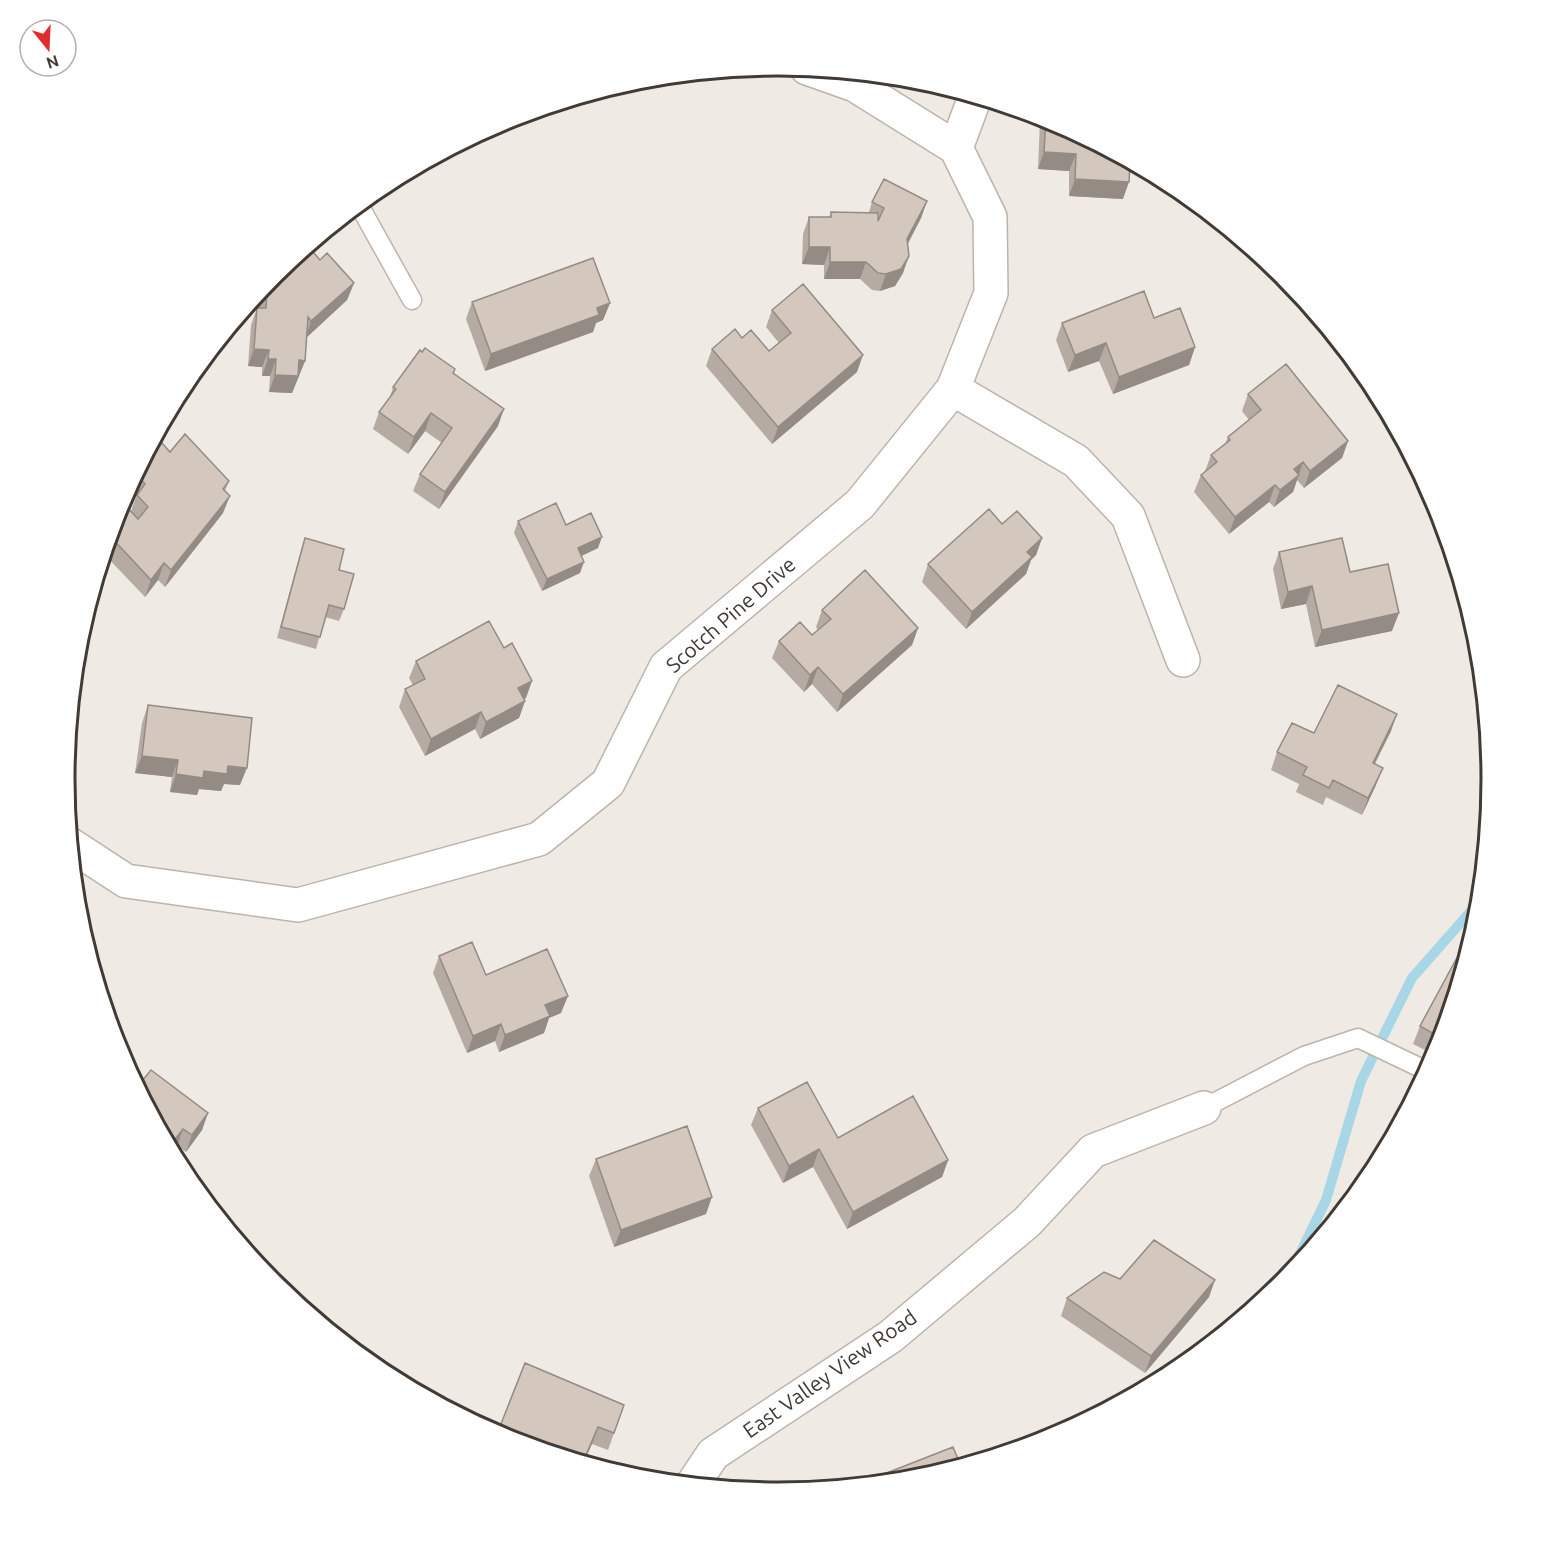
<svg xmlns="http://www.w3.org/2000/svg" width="1556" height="1558" viewBox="0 0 1556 1558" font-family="Ubuntu,sans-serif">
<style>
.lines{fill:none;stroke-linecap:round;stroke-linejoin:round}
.stream{stroke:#a7d7e6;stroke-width:10}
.service-casing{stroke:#bdb3ab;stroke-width:21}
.minor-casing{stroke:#bdb3ab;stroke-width:36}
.service{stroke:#fff;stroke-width:18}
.minor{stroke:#fff;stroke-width:33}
.wall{fill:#b5aba3}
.shaded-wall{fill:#948b85}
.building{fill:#d3c7be;stroke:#948b85;stroke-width:1.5}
.labels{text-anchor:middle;stroke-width:4.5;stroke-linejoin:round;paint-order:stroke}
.street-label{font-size:21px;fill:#413a35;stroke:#fff}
.rim{fill:none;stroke:#413a35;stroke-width:3}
</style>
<rect width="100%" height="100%" fill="#f0eae4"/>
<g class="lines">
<path class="stream" d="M1263,1300l35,-42 28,-58 35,-119 51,-103 67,-76"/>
<defs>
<path id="service" d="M359,205l53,95
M1204,1108l100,-52 54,-18 69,33"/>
<path id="minor" d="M807,68l48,17 101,63
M956,148l19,-51
M953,389l123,72 52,55 55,144
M71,845l55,36 172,24 241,-66 69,-56 58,-116 194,-163 93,-115 38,-96 -1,-76 -34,-69
M693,1484l20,-30 177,-117 137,-115 66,-71 111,-43"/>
</defs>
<use href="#service" class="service-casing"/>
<use href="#minor" class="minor-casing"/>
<use href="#service" class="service"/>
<use href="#minor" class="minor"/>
</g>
<path class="wall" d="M1031,114l20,6 72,79 -54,-3v-25l-31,-2 2,-49h-9z
M927,201l-6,17 -13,26 -5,29 -8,13 -15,5 -8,-1 -12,-11h-36v-14l-22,-1 1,-30 6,-17h20l2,-5h38l3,-10z
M320,260l34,23 -7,17 -40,37 -2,24 -13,32 -23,-1 1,-16h-8v-9l-14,-1 3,-41 6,-17h3l-3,-3 6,-17 26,-15z
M472,302l138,1 -7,17 -7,3 -3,9 -108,39 -19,-52z
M772,310l85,62 -85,72 -66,-78 6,-17 30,-11 27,13 10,-8 -13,-16z
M1154,318l41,29 -6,18 -76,29 -14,-33 -31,11 -12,-32 6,-17z
M422,352l33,17 -1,5 44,52 -59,83 -26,-18 7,-17 22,-31 -17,-12 -17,23 -35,-25 6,-17 11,-15 3,-10z
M1248,394l100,47 -6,17 -38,30 -7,-8 -4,12 -19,15 -5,-5 -40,32 -35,-42 7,-17 4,-4 6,-16 14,-11 3,-7 21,-17 -7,-9z
M170,452l59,29 -4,10 -2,22 -58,74 -7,-7 -13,17 -41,-43 10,-33 17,-10 5,-14 -6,-6 6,-17z
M518,521l48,4 32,23 -17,8 -1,17 -38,18 -28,-58z
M1002,524l40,14 -6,17 -5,5 -5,14 -60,55 -44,-47 6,-18z
M305,538l34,32 5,39 -5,12 -14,-4 -9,32 -39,-11 24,-88z
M1279,552l71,20 42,59 -77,16 -9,-43 -25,5 -8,-40z
M822,610l96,18 -6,17 -75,67 -25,-28 -8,8 -32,-34 7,-17 33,-6 6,-5 -2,-3z
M416,661l110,37 -2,1 1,2 -6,17 -39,21 -5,-10 -50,27 -26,-49 6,-18 8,-4 -4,-7z
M148,705l92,80 -16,-1 -3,7 -22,-2 -2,6 -27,-3 2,-15 -37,-4 7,-50z
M1391,731l-16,33 1,21 -14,30 -36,-18 -3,8 -27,-13 3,-8 -28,-14 6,-18 37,-19z
M439,956l47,19 75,38 -12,5 -5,15 -45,19 -4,-11 -28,12 -34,-80z
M1466,957l-29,95 -2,3 -22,-11 7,-18z
M137,1087l71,26 -6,17 -16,22 -9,-6z
M758,1108l80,30 110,22 -6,17 -95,52 -34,-62 -30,16 -32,-58z
M596,1159l110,55 -92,33 -25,-71z
M1120,1279l89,18 -64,76 -84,-57 6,-18z
M525,1363l99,42 -16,45 -16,-6z"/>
<path class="shaded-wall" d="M1033,114l8,3 -1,3h-9z
M1044,152l32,2 -7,17 -31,-2z
M1075,179l54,3 -6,17 -54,-3z
M927,201l-6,17 -20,38 6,-17z
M809,247h21l-6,18 -22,-1z
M909,256l-6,17 -8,13 -15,5 6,-17z
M830,262h36l-6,17h-36z
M354,283l-7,17 -42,39 6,-18z
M610,303l-7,17 -7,3 -3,9 -108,39 6,-17z
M1106,343l-7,18 -31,11 7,-17z
M1195,347l-6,18 -76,29 6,-17z
M254,349l15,1 -7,17 -14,-1z
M863,355l-6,17 -85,72 6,-17z
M268,359h8l-6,17h-8z
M299,360l6,1 -13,32 -23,-1 6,-17z
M504,409l-6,17 -59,83 6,-17z
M431,413l-6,18 -17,23 6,-17z
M1348,441l-6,17 -38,30 6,-17z
M1303,462l-10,30 -19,15 6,-17 14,-21z
M1275,485l-6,17 -40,32 6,-17z
M230,496l-7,17 -58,74 6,-17z
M602,537l-4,11 -25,12 5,-12z
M1042,538l-6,17 -5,5 -5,14 -60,55 6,-17 55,-60z
M584,562l-4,11 -38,18 5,-12z
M164,563l-6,17 -13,17 6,-17z
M1312,586l-6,18 -25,5 7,-17z
M1399,613l-7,18 -77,16 7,-17z
M918,628l-6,17 -75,67 6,-18z
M818,667l-6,17 -8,8 6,-17z
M532,681l-6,17 -14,7 6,-17z
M525,701l-6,17 -39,21 6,-17z
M481,712l-6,17 -50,27 6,-17z
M1397,714l-6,17 -25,49 7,-17z
M142,756l36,4 -6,17 -37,-4z
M228,766l19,2 -7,17 -16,-1 -3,7 -22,-2 -2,6 -27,-3 6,-18 28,-3z
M1383,768l-7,17 -14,30 6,-17z
M568,996l-7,17 -12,5 -5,15 -45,19 6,-17 40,-30z
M501,1024l-6,17 -28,12 6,-17z
M208,1113l-6,17 -16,22 6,-17z
M183,1129l-6,17 -5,6 -3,-5z
M819,1149l-6,18 -30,16 6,-17z
M948,1160l-6,17 -95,52 6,-17z
M712,1197l-6,17 -92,33 7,-17z
M1215,1280l-6,17 -64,76 6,-17z
M598,1427l-6,17 -8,18h-1z"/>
<path class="building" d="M1046,118l5,2 79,42 -1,20 -54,-3 1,-25 -32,-2z
M884,179l43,22 -20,38 2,17 -8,13 -15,5 -8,-1 -12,-11h-36v-15h-21v-30h22v-5l47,1v8l6,-13 -12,-6z
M313,252l7,8 7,-7 27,30 -43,38 -3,-4 -3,44 -6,-1 -1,16 -23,-1 1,-16h-8l1,-9 -15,-1 3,-41h9l1,-18 -4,-2 11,-14 7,-6 8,5z
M593,258l17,45 -13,5 2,7 -108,39 -19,-52z
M803,284l60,71 -85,72 -66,-78 23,-20 7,9 9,-8 18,21 22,-18 -19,-23z
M1144,291l10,27 26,-10 15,39 -76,30 -13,-34 -31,12 -13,-32z
M425,348l30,21 -2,4 51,36 -59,83 -25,-18 32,-46 -21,-15 -17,24 -35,-25 17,-23 -3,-2 27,-37 2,2z
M1286,364l62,77 -38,30 -7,-9 -9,7 5,6 -19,15 -5,-5 -40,32 -34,-42 16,-13 -6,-7 19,-15 -2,-3 33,-27 -13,-16z
M185,434l44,47 -6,8 7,7 -59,74 -7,-7 -13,17 -41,-44 4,-15 12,-15 12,13 10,-12 -11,-12 8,-11 -9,-10 25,-32 9,10z
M556,503l10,22 25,-12 11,24 -24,11 6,14 -37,17 -29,-58z
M989,509l13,15 15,-13 25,27 -15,14 5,5 -60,55 -44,-48z
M305,538l39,11 -5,21 15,4 -10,35 -15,-4 -9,32 -39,-10z
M1342,538l8,34 38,-8 11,49 -77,17 -10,-44 -24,6 -9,-40z
M865,570l53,58 -75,66 -25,-27 -8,8 -31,-34 21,-19 12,13 19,-16 -9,-9z
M489,621l15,27 8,-5 20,38 -14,7 7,13 -39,21 -5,-10 -50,27 -26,-50 20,-10 -9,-18z
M1338,685l59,29 -24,49 10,5 -15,30 -35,-18 -4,8 -26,-13 4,-8 -30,-15 15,-29 22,10z
M148,705l104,13 -5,50 -19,-2 -1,8 -23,-3 -1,7 -27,-4 2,-14 -36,-4z
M472,942l14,33 61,-26 21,47 -23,9 5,11 -45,19 -4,-11 -28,12 -34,-80z
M1459,954l7,3 -25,81 -21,-12z
M151,1070l57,43 -16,22 -9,-6 -14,18 -32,-60z
M807,1082l31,56 75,-42 35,64 -95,52 -34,-63 -30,17 -31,-58z
M687,1126l25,71 -91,33 -25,-71z
M1154,1240l61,40 -64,76 -84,-58 37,-26 16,7z
M525,1363l99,42 -10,28 -16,-6 -15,35 -78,-24 -8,-4z
M953,1447l8,19 -44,13 -61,6z"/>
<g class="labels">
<g class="street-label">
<text transform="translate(731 615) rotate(-41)" y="7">Scotch Pine Drive</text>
<text transform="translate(830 1374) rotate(-35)" y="7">East Valley View Road</text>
</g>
</g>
<path d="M0 0H1556V1558H0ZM75 779a703 703 0 1 1 1406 0a703 703 0 1 1-1406 0Z" fill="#fff" fill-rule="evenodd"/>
<path class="rim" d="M75 779a703 703 0 1 1 1406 0a703 703 0 1 1-1406 0Z"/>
<g transform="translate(48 48) rotate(162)"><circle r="28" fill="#ffffff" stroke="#b3b0ae" stroke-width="1.5"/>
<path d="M0-4.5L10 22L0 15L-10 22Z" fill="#e02b2f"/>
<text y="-9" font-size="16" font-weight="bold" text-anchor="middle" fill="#413a35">N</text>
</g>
</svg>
